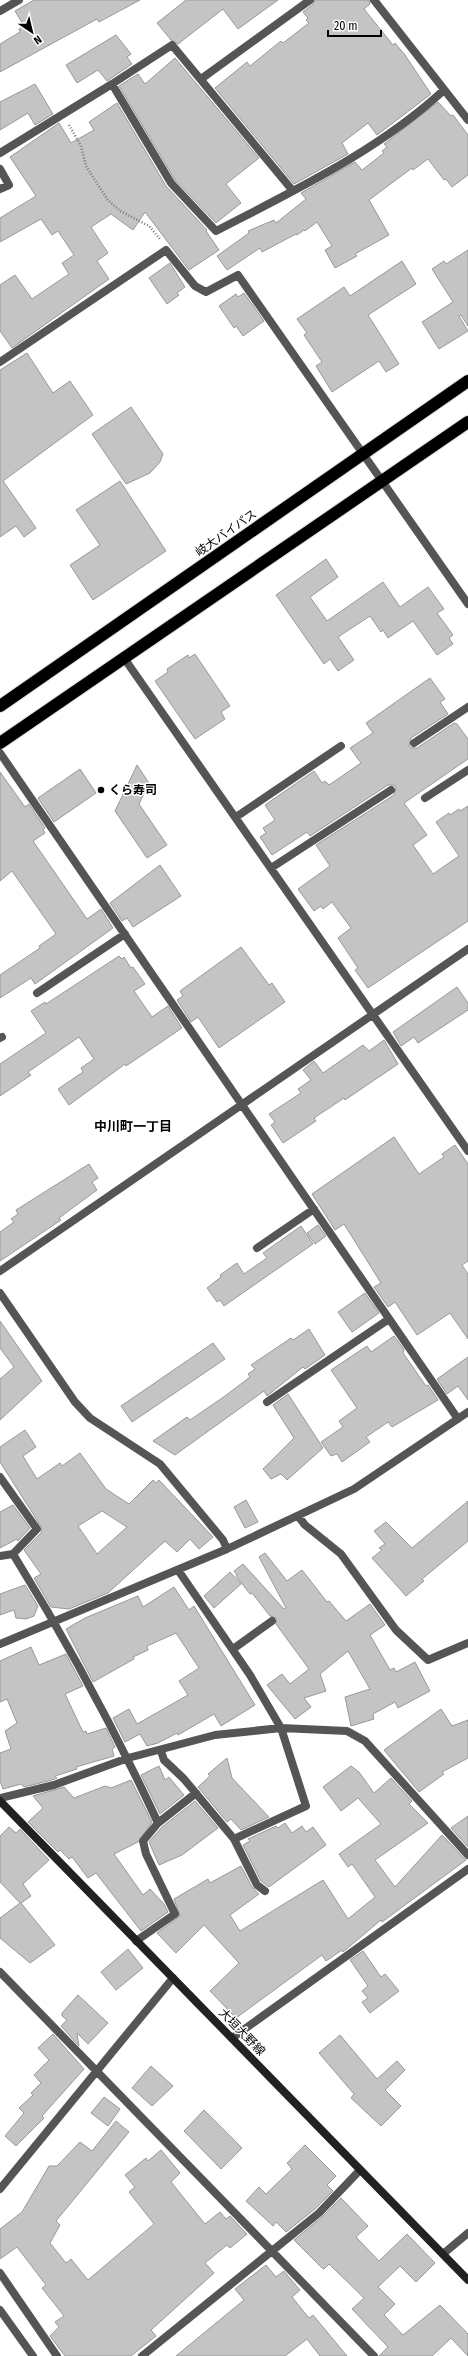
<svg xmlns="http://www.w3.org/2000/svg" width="468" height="2356" viewBox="0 0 468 2356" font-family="'Fira Sans Condensed','Noto Sans JP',sans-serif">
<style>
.building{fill:#c4c4c4;stroke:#999;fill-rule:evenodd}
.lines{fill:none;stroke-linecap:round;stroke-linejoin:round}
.highway-casing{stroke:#dbdbdb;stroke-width:14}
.path{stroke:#777;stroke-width:2.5;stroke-dasharray:1 2;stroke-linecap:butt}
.lane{stroke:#555;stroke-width:8}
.street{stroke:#555;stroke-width:8}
.secondary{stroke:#222;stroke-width:8}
.highway{stroke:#000;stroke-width:12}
.poi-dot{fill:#000;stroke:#fff;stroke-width:1.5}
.labels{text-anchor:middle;stroke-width:3;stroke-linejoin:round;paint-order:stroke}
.street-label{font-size:12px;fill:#000;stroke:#fff}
.poi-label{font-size:12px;font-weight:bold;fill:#000;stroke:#fff;text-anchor:start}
.neighbourhood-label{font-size:13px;font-weight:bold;fill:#000;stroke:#fff}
</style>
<rect width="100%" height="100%" fill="#fff"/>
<path class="building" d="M34,0h106l-41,22 -2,-3 -97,53v-28l20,-12 -1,-3 5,-3 -9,-15z
M186,0h92l-40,29 -15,-20 -45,35 -7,-4 -14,-17z
M315,0h54l1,4 -6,5 29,36 2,-2 10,12 26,39 -54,41 -9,-12 -26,20 6,11 -54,30 -79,-96 32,-26 3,4 31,-25 2,2 26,-20 -3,-3 2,-2 -5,-6 10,-8z
M116,35l15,19 -4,3 5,7 -25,17 -9,-11 -21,13 -11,-18z
M175,58l84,100 -33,26 15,19 -25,20 -41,-43 -56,-94 19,-12 7,10z
M35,84l18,30 -18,11 -7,-12 -28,17v-28z
M438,102l13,14 2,-1 15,20v40l-16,12 -6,-8 -2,1 -16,-21 -15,11 -1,-2 -43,32 20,35 -34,19 2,2 -22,12 -10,-18 7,-4 -15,-24 -12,9 -1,-1 -7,5 -1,-1 -34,18 -2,-4 -33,22 -10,-14 32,-23 -1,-2 26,-11 2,3 30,-24 -5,-6 54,-31 7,8 22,-17 -2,-2 5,-4 -3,-3z
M117,103l49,83 41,44 -1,1 13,19 -30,20 -44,-58 -12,18 -22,-16 -20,13 17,26 -11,8 12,18 -97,69 -12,-17v-46l15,-10 17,24 37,-25 -7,-11 12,-8 -16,-24 -6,4 -11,-16 -41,23v-24l36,-22 -26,-39 49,-34 12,20 23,-13 -5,-8z
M468,250v76l-7,-11 -2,1 9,15 -29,18 -17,-27 31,-20 -21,-33 12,-8 2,3z
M402,261l14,23 -48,31 31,49 -13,8 -7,-11 -47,31 -16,-26 6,-4 -18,-27 3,-2 -10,-14 47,-32 6,9z
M170,263l15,24 -8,6 2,2 -12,9 -18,-26z
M244,293l20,28 -21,15 -7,-10 -2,2 -15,-22 17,-12 2,3z
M27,353l26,40 17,-12 23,34 -90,66 33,47 -12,9 -8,-11 -16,11v-167z
M131,407l32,47 -3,8 -10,11 -24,11 -34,-50z
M120,481l46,70 -73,49 -23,-35 30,-20 -24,-35z
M326,559l12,18 -28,20 17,24 56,-39 17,25 28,-20 16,22 -7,4 16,22 -4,3 4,6 -16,11 -24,-34 -25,17 -5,-8 -2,2 -11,-16 -32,21 16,23 -16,11 -8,-12 -6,5 -48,-69z
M195,654l35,52 -9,6 4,7 -30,20 -40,-58 13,-9 -1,-3 21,-14 1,3z
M430,678l15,21 -5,3 8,12 -37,24 -2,8 3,2h5l37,-25 3,1 11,15v20l-64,44 23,32 -14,10 20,29 26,-18 -23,-34 13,-9 1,2 9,-6 1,2 8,-5v115l-100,67 -13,-18 3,-2 -20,-30 13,-10 -19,-26 -9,7 -2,-3 -7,5 -16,-22 32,-23 -14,-21 78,-50 2,-8 -3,-2h-5l-78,51 -3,-4 -35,23 -12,-18 6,-4 -3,-5 12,-8 -10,-15 49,-34 8,12 3,-2 4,4 32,-22 -11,-15 23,-15 -7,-10z
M137,765l12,18 -10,21 28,41 -20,13 -32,-47z
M80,769l16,24 -42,29 -16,-24z
M0,772l25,35 4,-3 16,24 -2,2 2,3 -12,8 54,78 14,-10 12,19 -78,56 -4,-6 -31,20v-23l40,-27 -1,-2 17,-12 -44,-63 -12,10z
M160,865l21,31 -48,31 -6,-9 -5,3 -12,-18z
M241,947l28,38 3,-2 13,19 -66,46 -21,-31 -7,5 -14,-22 6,-4 -3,-5z
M119,956l3,3 2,-2 7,11 2,-1 12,17 -11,7 18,26 16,-11 14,22 -56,38 -1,-2 -56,41 -11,-16 25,-17 -2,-4 13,-9 -15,-22 -51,35 3,3 -31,21v-32l46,-31 -15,-22 14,-9 1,2z
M457,987l11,16v7l-50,33 -4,-6 -13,9 -8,-14z
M384,1040l14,24 -53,36 -1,-2 -30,20 2,3 -33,22 -12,-18 4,-3 -6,-8 32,-21 -3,-4 13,-9 -8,-10 11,-9 9,12 40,-28 6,6z
M394,1137l25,37 25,-17 -2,-3 13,-9 13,19v97l-6,4 6,9v65l-18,-26 -33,22 -22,-33 -7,5 -14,-20 7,-4 -37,-59 -9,6 -23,-36z
M89,1164l9,14 -6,4 5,8 -38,28 2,2 -61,41v-29l14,-10 -3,-3 7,-5 -2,-4z
M318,1225l8,11 -11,8 -8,-11z
M301,1226l12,18 -89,62 -4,-6 -3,2 -10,-14 14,-11 -1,-2 17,-12 7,11 23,-16 -4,-5z
M365,1293l14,20 -27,19 -14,-20z
M0,1321l42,60 -42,39v-41l14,-12 -14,-19z
M309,1329l16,26 -20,14 -2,-2 -36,29 -3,-5 -89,64 -22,-14 34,-24 3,3 35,-24 25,-19 -2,-3 7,-5 -4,-4 40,-27 2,2z
M394,1336l10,13 -1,4 23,33 2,-1 10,15 -46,27 -4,-5 -22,15 4,5 -28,20 -5,-8 -6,2 -10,-14 22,-15 -4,-6 18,-13 -26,-38 36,-24 4,6z
M213,1343l12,16 -93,63 -11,-16z
M468,1357v43l-10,-14 -11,8 -10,-15z
M288,1394l35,54 -36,32 -6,-6 -10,5 -8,-10 31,-31 -21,-33z
M25,1430l11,17 -13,9 14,23 23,-16 2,3 18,-13 26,36 23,15 24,-24 3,3 3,-3 54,57 -14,12 -9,-10 -13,13 -12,-11 -57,52 -39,16 -18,-2 -17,-29 7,-4 -17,-24 17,-17 1,-5 -42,-66v-15zM102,1511l25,16 -30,27 -19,-28z
M246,1500l12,22 -13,6 -11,-21z
M468,1501v40l-46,38 2,2 -18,15 -34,-38 10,-8 -3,-2 6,-4 -11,-13 12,-9 26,26z
M13,1505l17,23 -12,13 -1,-2 -17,9v-36z
M265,1553l22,28 15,-11 25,32 2,-1 17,20 24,-17 15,21 -15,10 20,35 4,-2 2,4 19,-10 15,29 -32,17 -3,-6 -22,12 1,5 -23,7 -6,-29 25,-8 -22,-38 -28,23 6,17 -22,7 7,9 -16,12 -28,-34 15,-11 8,10 19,-15 -33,-45v-6l-6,-2 -18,-23 -2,1 -14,-18 1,-1 -3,-4 9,-7 41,45 2,-1 -27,-51z
M230,1572l11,12 -27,24 -10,-12z
M25,1585l13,21 -4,10 -8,3 -10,-1 -2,-8 -14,5v-21z
M174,1587l15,23 5,-4 61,99 -34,21 -7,-12 -36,21 -1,-2 -19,10 -11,3 -7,-12 -15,8 -12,-24 16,-9 8,15 51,-29 -9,-14 20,-13 -23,-35 -29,13 1,4 -15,7 1,2 -41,23 -27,-53 19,-11 53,-22 5,11z
M31,1647l8,18 27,-11 17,32 -18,8 18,38 3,-1 1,3 19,-6 9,19 -3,2 2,7 -38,11 1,2 -22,7 2,2 -5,2 -28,7 -3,-3 -18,5 -3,-8v-28l11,-4 -6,-18 12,-8 -10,-24 -7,3v-41z
M441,1709l11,17 16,-6v38l-26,14 2,2 -25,18 -35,-42z
M227,1758l5,20 37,39 -28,13 -10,-11 -4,3 -29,-35 12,-11 -2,-2z
M159,1766l6,14 4,-3 15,18 -24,19 -19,-39z
M351,1766l8,6 15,21 17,-15 21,23 -3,3 19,19 -53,37 20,27 47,-52 24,25 -84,62 -1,-2 -38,32 -1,-2 -16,11 -4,-6 -86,63 -26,-27 29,-28 -35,-38 -28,28 -19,-20 23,-17 -6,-17 34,-20 2,4 31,-17 11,21 7,7 -29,21 10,16 83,-51 25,39 27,-22 -23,-33 -4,3 -9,-13 42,-30 -23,-26 -17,13 -18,-24z
M131,1780l21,42 -14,20 -24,12 29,41 7,-6 14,15 4,8 -27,19 -45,-58 -8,5 -16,-21 -3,2 -9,-9 -2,2 -30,-30 15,-14 -10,-12 31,-9 10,11 31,-12 6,2z
M195,1801l23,27 -36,27 -23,10 -10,-23 13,-15z
M468,1816v31l-17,-19z
M285,1823l7,10 10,-7 4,6 7,-5 13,18 -57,42 -8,-6 -18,-36 7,-4 -2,-2 28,-13 2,2z
M9,1827l7,6 4,-4 29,31 -26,24 8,12 -10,7 34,42 -25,18 -30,-25v-20l20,-15 -20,-21v-46z
M128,1949l15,19 -27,22 -15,-18z
M363,1951l18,26 4,-3 14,17 -29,22 -8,-11 6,-4 -6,-7 6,-5 -18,-26z
M78,1995l30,28 -20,21 -11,-11 2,13 -18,-20 6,-6 -5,-4v-3z
M53,2034l31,35 -42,47 2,2 -28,28 -11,-10 19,-23 -5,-5 14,-13 -2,-2 10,-10 -7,-8 15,-15 -11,-12z
M340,2035l37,44 20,-18 8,9 -20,20 16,16 -20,20 -30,-28 3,-4 -35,-41z
M151,2066l22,20 -21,20 -20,-18z
M104,2097l16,12 -12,17 -17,-13z
M204,2110l38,38 -21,21 -37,-38z
M116,2121l13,11 -73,89 4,4 -10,18 16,20 5,-4 17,21 66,-56 -25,-32 6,-5 -10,-12 21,-17 2,3 13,-11 19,23 -9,9 34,42 15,-12 6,7 4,-3 17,18 -17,14 -3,-3 -22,18 9,10 -63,57 5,6 -25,20h-66l-15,-20 9,-9 -4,-5 9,-6 -22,-28 4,-3 -29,-38 -17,12v-30l22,-17 27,-46h8l23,-24 12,9z
M305,2145l31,31 -9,9 6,6 -18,18 -29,23 -10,-10 -3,4 -27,-25 13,-14 7,7 26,-25 -5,-6z
M341,2198l27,28 -12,11 23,24 28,-27 28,29 -19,19 -16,-16 -22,21 17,17 -11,11 19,20 37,-30 28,29v22l-17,-18 -19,18h-53l9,-9 -36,-38 12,-11 -35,-34 -5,5 -2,-1 -28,-28 28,-23z
M266,2265l10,12 8,-6 4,5 12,14 -8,7 17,21 4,-3 34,41h-27l-13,-17 -22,17h-109l68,-56 -9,-11z"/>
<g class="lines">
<defs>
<path id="highway" d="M0,706l468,-325
M0,743l468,-321"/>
</defs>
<use href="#highway" class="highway-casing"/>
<path class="path" d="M69,125l12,21 5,20 21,33 13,12 29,15 11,13"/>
<path class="lane" d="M0,1556l13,-2
M233,1649l39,-28"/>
<path class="street" d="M374,0l94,120
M0,11l19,-11
M201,79l109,-79
M112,84l60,-39 121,146
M0,153l112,-69 59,99 45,48c79,-41 162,-80 228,-141
M0,169l9,16 -9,4
M0,362l166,-112 29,36 11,6 32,-17 230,329
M124,658l344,493
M414,743l54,-36
M0,753l458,666
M425,798l43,-28
M236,817l105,-71
M271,868l120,-78
M37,993l88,-59
M0,1038l2,-1
M257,1248l57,-39
M0,1271l468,-322
M0,1293l75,109 15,16 70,46 63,76 4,9
M267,1402l122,-83
M0,1477l37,52 -24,25c54,87 102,176 145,269l-15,18 3,13 29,60 -39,27
M298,1516l7,9 36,29 55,76 32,30 40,-17
M0,1644l227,-95 127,-60 114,-77
M161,1751l3,9 20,19 50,60 72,-33 -25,-78 -31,-53 -72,-105
M0,1798l54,-13 74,-27 87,-23 66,-7 66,3 18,10 103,114
M158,1823l38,-30
M234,1839l23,46 8,6
M0,1972l374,384
M232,2038l236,-169
M0,2189l173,-211
M443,2254l25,-21
M0,2273l57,83
M0,2310l33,46
M142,2356l177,-143 41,-43"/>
<path class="secondary" d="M0,1801l468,479"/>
<use href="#highway" class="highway"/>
</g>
<circle class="poi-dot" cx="101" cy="790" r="4"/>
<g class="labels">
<g class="street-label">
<text transform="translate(226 533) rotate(-35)" y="4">岐大バイパス</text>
<text transform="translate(242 2032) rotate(46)" y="4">大垣大野線</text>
</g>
<g class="poi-label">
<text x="109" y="794">くら寿司</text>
</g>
<g class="neighbourhood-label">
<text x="133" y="1131">中川町一丁目</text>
</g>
</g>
<g transform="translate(32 32) rotate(145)" stroke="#ffffff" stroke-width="3" paint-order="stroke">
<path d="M0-3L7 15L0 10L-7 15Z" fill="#000000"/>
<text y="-6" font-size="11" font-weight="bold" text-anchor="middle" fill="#000000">N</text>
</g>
<path d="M328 30v6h53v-6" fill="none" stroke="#000000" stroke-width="2"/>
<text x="334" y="30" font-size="12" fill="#000000" stroke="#ffffff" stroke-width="3" paint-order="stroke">20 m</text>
</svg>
